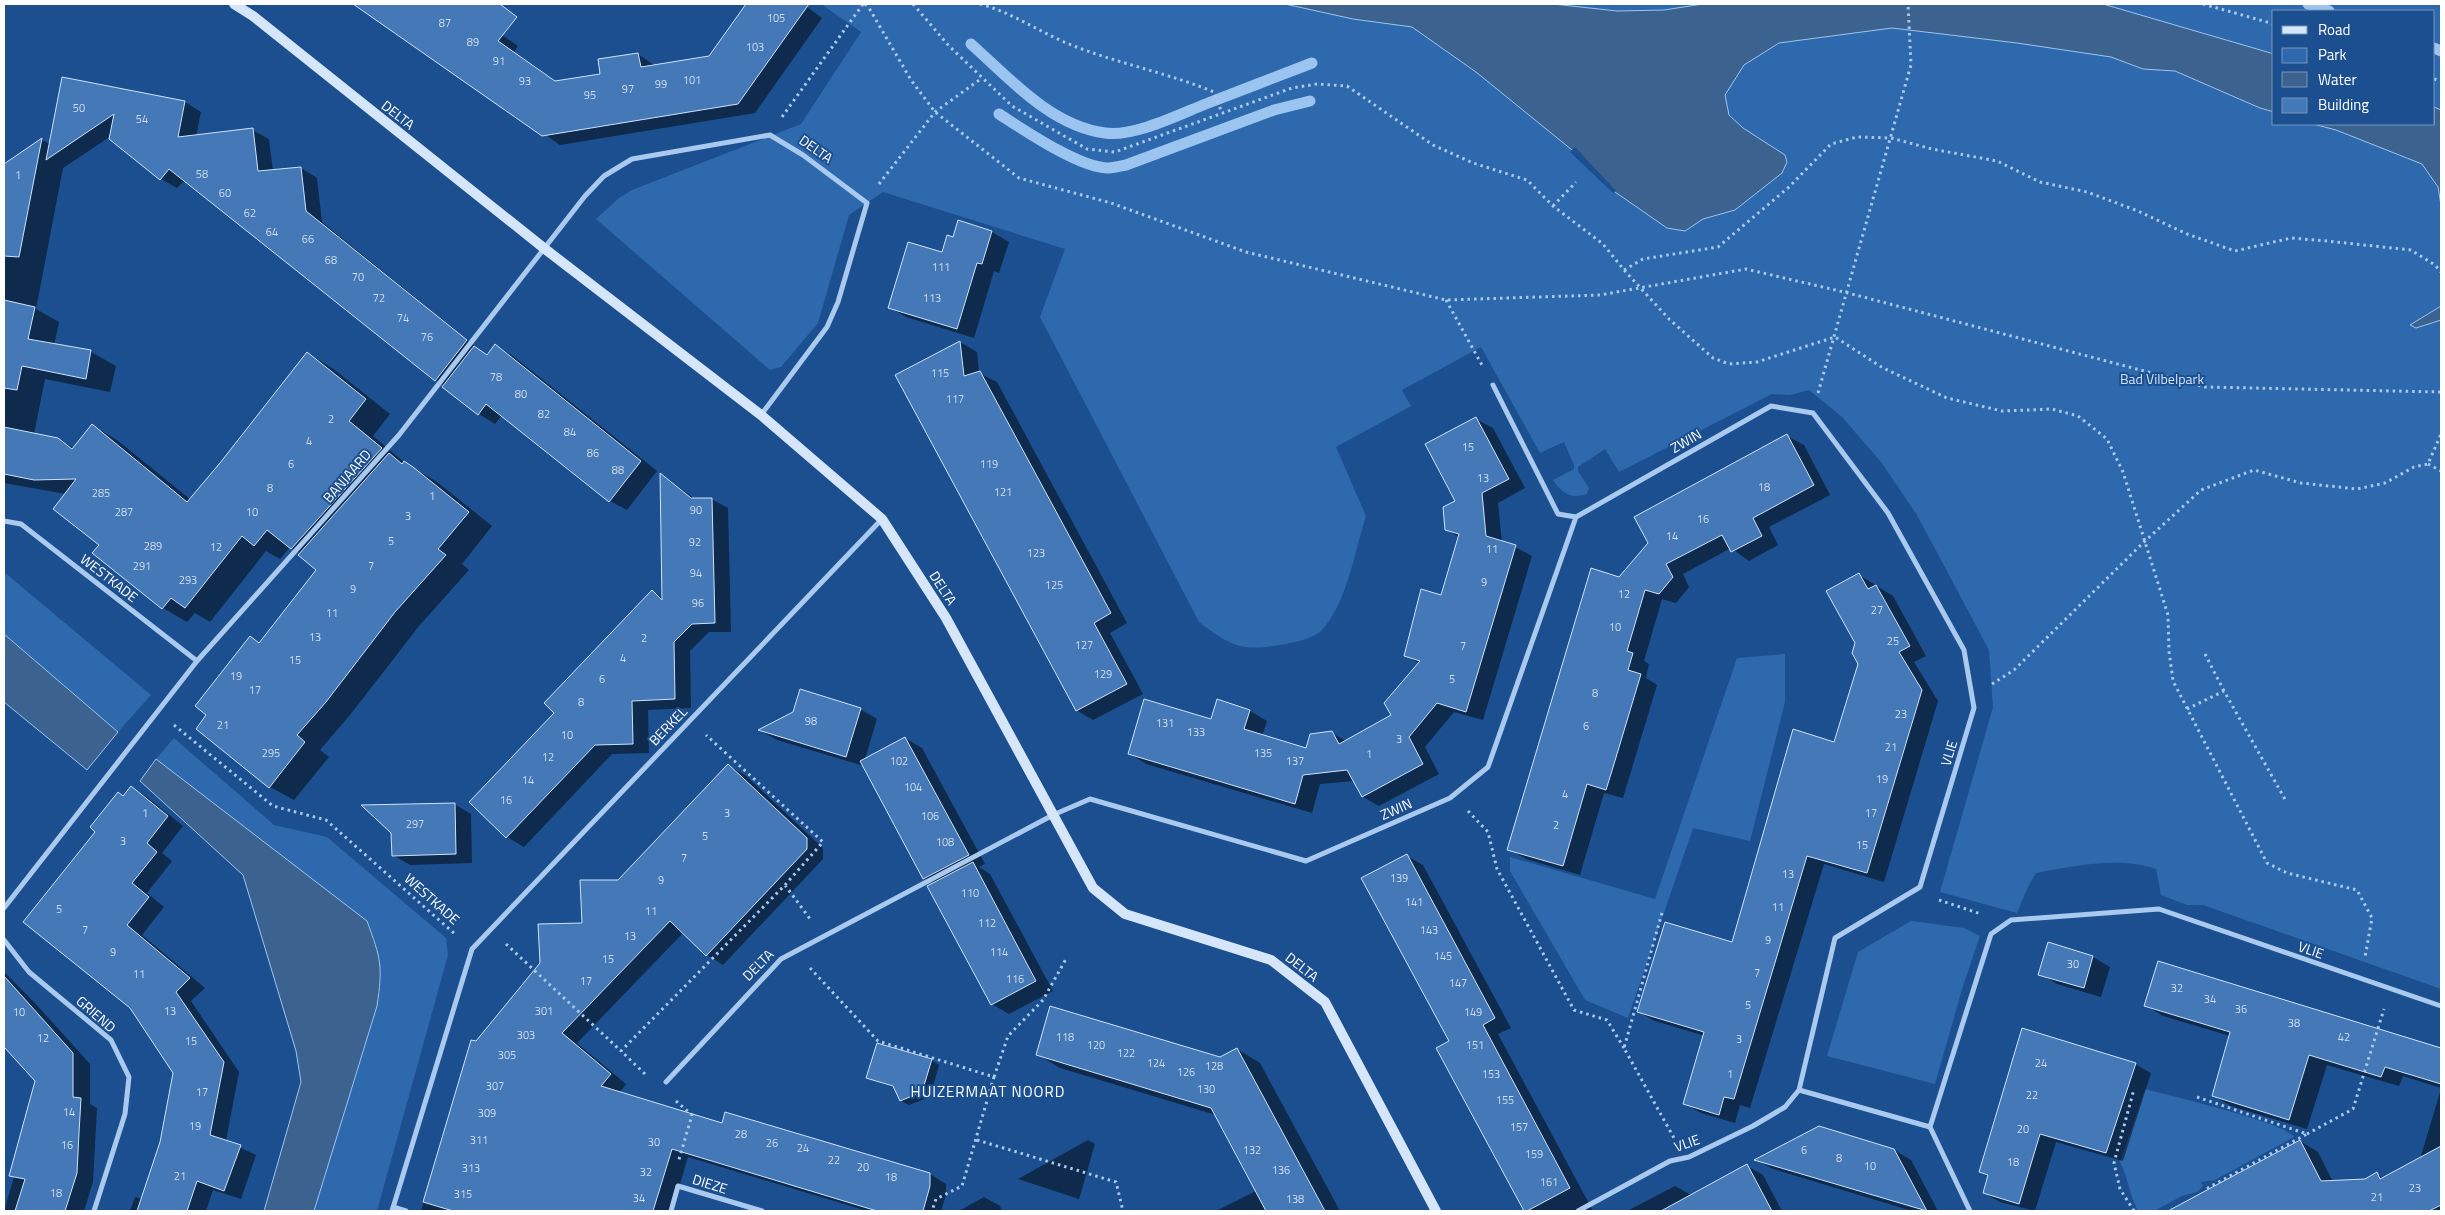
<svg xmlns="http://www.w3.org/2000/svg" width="2445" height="1215" viewBox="0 0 2445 1215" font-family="'Titillium Web',sans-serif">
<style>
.green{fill:#2e69ad;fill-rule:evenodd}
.water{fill:#3c6290;stroke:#9cc4f0}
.pier{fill:#1b4f8f}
.shadow{fill:#0007}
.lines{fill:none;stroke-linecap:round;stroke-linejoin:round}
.stream{stroke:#9cc4f0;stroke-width:11}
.building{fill:#4478b7;stroke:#cfe3fa}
.path{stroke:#a9c9ee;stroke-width:3;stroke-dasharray:2.5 4;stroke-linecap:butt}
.street{stroke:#a9c9ee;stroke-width:5}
.secondary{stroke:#d6e6fa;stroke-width:10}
.labels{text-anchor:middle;stroke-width:4;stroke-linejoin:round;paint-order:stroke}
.number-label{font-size:11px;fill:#d0dded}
.street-label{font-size:14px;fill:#fff;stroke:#1b4f8f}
.park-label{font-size:14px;fill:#cfe3fa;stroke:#1b4f8f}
.neighbourhood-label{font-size:15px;letter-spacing:1px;fill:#fff;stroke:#1b4f8f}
</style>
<rect width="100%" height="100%" fill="#1b4f8f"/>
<path class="green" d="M821,4h1620v985l-238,-84h-16l-26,-10 -5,-26c-36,-13 -83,-3 -120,4l-9,16 -10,24 -77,-21 53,-185 -4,-57 -72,-135 -36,-53 -39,-45 -33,-27 -19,5 -18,-1 -153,78 -14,-23 -27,18v4l11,17 -2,6c-16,5 -25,0 -34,-14l21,-11v-4l-10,-23 -24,11 -59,-106 -79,43 9,16 -75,41 30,69c-11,34 -19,87 -44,114 -9,9 -30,13 -43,15 -38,7 -50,0 -80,-23l-159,-305 25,-68 -182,-57 -34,23 -31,108 -37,44 -11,3 -174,-151 23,-21 13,-8 169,-66 60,-92zM2274,11h160v113h-160z
M4,572l147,123 -33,37 -114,-98z
M1785,654v48l-35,139 -57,-13 -65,190 -43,-18 -75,-129v-14l145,42 82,-241z
M174,738l100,87 53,12 119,101 2,17 -71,256h-63l63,-205 4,-29 -225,-218z
M1911,921l53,7 16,8 -17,50 -28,98 -108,-28 31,-104z
M2145,1089c22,6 142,34 149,48l-79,43 -14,2 2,4 -6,6 -15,4 -28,15h-16c-8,-15 -10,-33 -18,-49z"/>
<path class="water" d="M1285,4h268l64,7 47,-1 39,-6h400l171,50v58l-14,-4 -85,-37 -32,-2 -32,-12 -94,-14 -125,-15 -113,15 -35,22 -19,30 4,20 14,13 42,27 2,7 -5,11 -47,37 -32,9 -18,12 -18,-3 -52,-36 -43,-42 -96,-78 -64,-45 -59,-8z
M2434,107l7,3v95l-3,-18 -16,-23 -86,-34 -23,-6h121z
M2441,306v14l-25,8 -6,-3z
M4,634l114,98 -31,38 -83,-68z
M156,759l211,162c14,38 16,45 10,85l-63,205h-50l37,-129 -5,-31 -53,-176 -103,-94z"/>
<path class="pier" d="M1575,147l41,44 -3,2 -43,-41z"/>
<path class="shadow" d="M356,4h101l61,42 -4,6 43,30 45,-7 36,-21 17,12 55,-9 38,-53h55l19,14 -67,95 -195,32z
M63,78l122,24 16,10 -5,24 56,-6 17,9 4,32 28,-3 16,10 5,44 160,130 7,3 7,-9 17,10 144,115 -30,39 -17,-9 -108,-86 -7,9 -16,-10 -294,-234 -8,8 -16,-9 -50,-40v-3l-48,32 -27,141 23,13 -5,23 37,7 25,14 -6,26 -65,-13 -11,55 24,5 16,9 18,-23 25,15 74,60 30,-36 86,-111 25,15 58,46 -17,22 32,27 32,19 55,44 -30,38 7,6 -50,56 -69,89 -30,35 9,7 -35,43 -24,-13 -62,-72 43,-78 9,6 58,-73 -17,-16 -11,-7 -10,12 -14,-8 -56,71 -15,-9 -8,9 -24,-14 -63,-64 -34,-50 -62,-11v-322l5,1 33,-22 8,4z
M958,222l34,10 17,10 -10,31 -5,-2 -20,67 -68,-21 -17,-10 54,-54 11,-15z
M960,342l17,10 2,21 18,9 130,241 -17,10 33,61 -50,26 -17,-10 -180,-334z
M1476,419l17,9 32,60 -27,15 4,40 13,4 17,9 -49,164 -29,-8 -29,35 14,27 -60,32 -16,-9 -9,-16 -34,3 -8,29 -166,-49 -16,-10 82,-34 23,-14 15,5 17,10 -5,15 44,13 26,-16 14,8 47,-25 26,-53 -14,-7 36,-60 18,-59 -13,-8 11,-28z
M1787,436l17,9 26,50 -61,32 9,18 -29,16 -18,-13 -48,26 6,13 -13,16 -14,-4 -18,62 5,3 -3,14 11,7 -34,113 -19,-5 -24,82 -54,-16 -17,-10 111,-271z
M661,475l34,24h16l17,9 3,124h-22l-19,19 1,57 -43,2 1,43 -37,1 -88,93 -17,-10 -36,-35 85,-89 96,-122 12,7z
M1859,575l34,21 33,60 -12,6 24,39 -54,181 -60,-18 -74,244 -10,-3 -5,18 -34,-10 -17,-10 21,-67 -50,-15 -16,-9 94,-69 102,-200 24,-79 -3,-21z
M860,709l17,10 -12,40 40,-21 17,10 63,116 -6,3 11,7 63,117 -44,23 -17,-10 -57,-120 -11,-6 -60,-112 -87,-26 -16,-9z
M729,766l16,9 78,73v11l-100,106 -16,-10 -24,-22 -106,110 49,41 -7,9 104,31 207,50 16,10v11l-5,16h-74l-179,-54 -16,54h-251l51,-170 5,2 106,-119 35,-43z
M132,788l15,9 36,29 -21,27 10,8 -25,32 17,14 -22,28 63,53 -14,13 48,71 -13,69 30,14 -15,44 -28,-9 -7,21h-76l5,-14 7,2 19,-57 14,-70 -44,-65 -34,-176 22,-38 5,4z
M454,804l17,10 1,49 -62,2 -17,-10z
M1407,856l16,9 88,163 -13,6 95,177h-67l-88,-163 12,-6z
M2049,944l44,13 17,10 -9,30 -44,-13 -17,-10z
M2159,962l282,88v38l-38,-12 -4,10 -72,-21 -20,64 -76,-23 -18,-10 17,-60 -67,-20 -18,-11z
M4,972l31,31 55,61v40l7,4 -4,74 -9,29h-80l10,-34 -4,-2 26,-94 -32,-36z
M1237,1049l23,14 80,148h-124l40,-20 -40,-76 -156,-47 -23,-14 183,4z
M931,1060l8,5 -9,32 -21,8 -8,-4 -6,-13 -28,-11z
M2135,1064l16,9 -28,88 -67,-19 -21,69 -35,-9 -16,-9 5,-16 -9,-5z
M2441,1089v122h-270l129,-70 18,11 15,30 32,-2 12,-6 7,4 36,-19z
M1088,1140l7,4 -16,55 -61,-20z
M1894,1150l17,10 27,51h-26l-139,-42 -16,-9z
M1747,1166l16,9 19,36h-155l48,-25 16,9z
M984,1197l16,9 2,5h-43z"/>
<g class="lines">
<path class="stream" d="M2308,4l21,7
M971,44c38,34 80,82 134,89 28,4 71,-17 98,-28 36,-14 73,-28 109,-42
M2434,48l7,3
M999,114c25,16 79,53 108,54 6,0 13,-2 19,-3l148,-55 36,-9"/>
</g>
<path class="building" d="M353,4h147l17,13 -19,24 57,40 45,-7 -2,-15 40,-6 3,14 68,-11 37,-52h63l-71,100 -196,32z
M62,77l123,24 -7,36 75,-9 5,43 43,-4 5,44 161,129 -32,41 -266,-212 -9,11 -51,-41 5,-25 -68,46z
M42,138l-23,119 -15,-1v-92z
M958,220l34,11 -10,33 -5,-1 -20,66 -69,-21 20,-66 34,10 5,-17 6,2z
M4,300l31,7 -7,32 63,11 -5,29 -64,-13 -5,24 -13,-2z
M960,341l4,35 16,-5 131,242 -17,10 33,61 -51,27 -181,-336z
M495,344l146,117 -32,41 -123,-98 -8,11 -36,-28 32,-41 13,9z
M307,352l59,47 -17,22 33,27 -91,101 -24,-19 -13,16 -12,-10 -57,72 -14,-10 -9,11 -70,-56 7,-8 -46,-36 23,-30 -42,1 -30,-6v-47l54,11 14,11 20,-25 95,78 33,-39z
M1476,417l33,62 -27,14 4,43 30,9 -50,167 -29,-9 -28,34 14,27 -61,33 -15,-27 -44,5 -8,29 -167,-50 16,-55 67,20 6,-20 33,11 -6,19 62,19 4,-14 22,-3 7,13 52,-29 -7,-12 36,-42 -16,-5 17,-67 20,6 18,-61 -14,-4 -2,-23 12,-6 -30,-57z
M1787,434l27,51 -61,33 9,18 -31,16 -9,-17 -56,29 7,13 -14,17 -14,-4 -18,61 6,2 -5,17 13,4 -27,90 -8,26 -19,-6 -24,82 -56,-16 84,-282 28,9 29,-34 -14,-26z
M389,453l13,11 2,-3 9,6 56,45 -31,37 8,6 -51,57 -69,90 -29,33 8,7 -36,46 -73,-59 10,-14 -11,-9 55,-70 9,7 57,-73 -18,-15z
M660,473l31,25h21l3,125 -23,1 -18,18 1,57 -43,2 1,43 -38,1 -89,93 -37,-36 85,-89 -10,-10 108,-113 10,10z
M1859,573l9,16 8,-4 34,61 -11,6 23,38 -55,183 -60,-17 -73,243 -10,-2 -5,18 -36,-11 21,-72 -67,-20 28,-90 67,20 61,-213 41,13 24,-78 -6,-11 3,-10 -29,-52z
M800,689l61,19 -15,49 -88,-27 35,-18z
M905,737l64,118 -46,24 -63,-118z
M728,764l79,74v11l-101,107 -36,-35 -108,112 49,41 -10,12 121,37 3,-11 205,61v13l-7,25h-46l-205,-62 -19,62h-200l-30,-9 48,-162 5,1 64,-78 -2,-39 44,-1 -2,-43h38z
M131,786l37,30 -21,27 10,9 -25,31 17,14 -22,28 63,53 -14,14 48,70 -14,73 31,10 -17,46 -27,-10 -10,30h-50l23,-69 13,-69 -43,-65 -107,-86 72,-90 -5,-5 28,-35 5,4z
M455,803l1,51 -64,2 -1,-23 -30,-28z
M1407,854l88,164 -12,7 87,163 -43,23h-3l-88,-163 13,-7 -88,-163z
M973,862l63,119 -45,24 -64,-119z
M2048,942l45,14 -9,32 -46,-13z
M2158,961l283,87v36l-56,-17 -4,10 -72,-22 -20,65 -77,-24 18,-64 -86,-26z
M4,976l69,77v44l8,1 -2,35 -2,40 -12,38h-50l10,-32 -16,-3 26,-95 -31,-34z
M1050,1006l170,51 17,-9 88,163h-59l-55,-103 -175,-53z
M2022,1028l114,35 -30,90 -66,-19 -21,70 -36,-11 5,-18 -9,-3z
M877,1043l55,16 -10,33 -22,9 -7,-15 -27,-8z
M1819,1126l75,23 33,62 -173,-51z
M2300,1140l21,41 44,-2 12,-7 3,7 61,-33v59l-12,6h-261z
M1747,1164l25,47h-111z"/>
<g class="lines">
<path class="path" d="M865,4l4,4 42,72 24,32 84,66 92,25 135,49 200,48 154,-5 146,-26 102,24 357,94 236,5
M913,4l36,42 63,60 75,43 28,3 177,-64 25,-4 30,2 86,59 40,18 54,17 26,26 50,38 21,26 45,49 44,39 16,6 28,-2 78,-25 48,31 64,30 55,13 50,-2 26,7 29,23 16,33 45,143 1,36 4,30 94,182 20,10 70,17 15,28 -7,39
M980,4c34,9 62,30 94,42 46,18 94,27 140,46l8,21
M2203,4l71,20
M2434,79l7,2
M782,117l81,-113
M879,184l56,-72 47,-34
M1553,206l23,-24
M1624,270l19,-11 75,-12 71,-60 42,-43 26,-7 34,1 41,11 65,12 43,21 47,10 51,19 49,23 48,17 56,-13 36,3 84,9 24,15 6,7
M1446,300l37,67
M1818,393l93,-328 -3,-61
M2428,464l13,7
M2205,654l19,37
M1992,684l22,-14 130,-128 57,-52 53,-20 47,13 56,6 28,-6 29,-16 14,-3 13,-30
M2187,709l37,-18 62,110
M174,725l99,81 53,14 130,115
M1468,811l20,21 9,37 77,141 33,10 17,28
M785,885l25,34
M1939,900l42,14
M1662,913l-38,135 50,90
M506,944l115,107
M810,968l68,73 116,36 -32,109 -26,13 -4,12
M645,1074l-24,-23 164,-166 38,-43 -117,-107
M994,1077l14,-41 35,-36 23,-41
M2197,1097l110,37 -101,55
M676,1101l16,14 -14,48
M2307,1134l46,-25 31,-100
M977,1140l139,42 7,29
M2134,1211l-14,-22 -6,-26 20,-74"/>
<path class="street" d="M1493,385l65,129 18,3
M4,521l17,3 176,137
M4,908l193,-247 202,-226 186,-239 19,-20 28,-17 138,-24 33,20 64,48 -29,99 -11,25 -66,88
M4,940l25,32 82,68 18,37 -4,37 -31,97
M666,1082l115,-123 272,-144 37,-16 216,62 144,-63 38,-31 88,-250 195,-111 42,7 75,100 76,137 10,58 -54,179 -85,51 -36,152 -14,17 -32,19 -64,31 -19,4 -92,50
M1799,1090l131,37
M393,1207l13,4
M392,1211l80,-262 410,-430
M671,1211l7,-25 84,25
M1970,1211l-40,-84 61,-193 20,-14 148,-11 282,97"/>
<path class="secondary" d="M234,4l19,12 292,233 216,166 121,104 64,99 147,270 32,26 146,46 54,42 111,209"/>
</g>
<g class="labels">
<g class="number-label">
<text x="776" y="22">105</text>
<text x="445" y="27">87</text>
<text x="473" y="46">89</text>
<text x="755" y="51">103</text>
<text x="499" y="65">91</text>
<text x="692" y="84">101</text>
<text x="525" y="85">93</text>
<text x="661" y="88">99</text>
<text x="628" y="93">97</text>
<text x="590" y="99">95</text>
<text x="79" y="112">50</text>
<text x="142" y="123">54</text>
<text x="202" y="178">58</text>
<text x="18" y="179">1</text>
<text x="225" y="197">60</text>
<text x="250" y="217">62</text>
<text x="272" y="236">64</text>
<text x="308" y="243">66</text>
<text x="331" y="264">68</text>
<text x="941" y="271">111</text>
<text x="358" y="281">70</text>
<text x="379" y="302">72</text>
<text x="932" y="302">113</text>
<text x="403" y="322">74</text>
<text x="427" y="341">76</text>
<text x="940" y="377">115</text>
<text x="496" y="381">78</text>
<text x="521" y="398">80</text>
<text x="955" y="403">117</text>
<text x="544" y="418">82</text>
<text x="331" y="423">2</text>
<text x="570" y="436">84</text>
<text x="309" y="445">4</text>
<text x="1468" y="451">15</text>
<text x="593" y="457">86</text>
<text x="291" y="468">6</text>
<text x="989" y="468">119</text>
<text x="618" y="474">88</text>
<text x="1483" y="482">13</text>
<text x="1764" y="491">18</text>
<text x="270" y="492">8</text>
<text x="1003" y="496">121</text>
<text x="101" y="497">285</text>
<text x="432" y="500">1</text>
<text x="696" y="514">90</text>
<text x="124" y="516">287</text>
<text x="252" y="516">10</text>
<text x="408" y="520">3</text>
<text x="1703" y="523">16</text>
<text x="1672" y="540">14</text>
<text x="391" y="545">5</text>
<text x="695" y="546">92</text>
<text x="153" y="550">289</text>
<text x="216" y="551">12</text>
<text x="1492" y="553">11</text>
<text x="1036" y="557">123</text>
<text x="142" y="570">291</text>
<text x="371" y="570">7</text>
<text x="696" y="577">94</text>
<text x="188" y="584">293</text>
<text x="1484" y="586">9</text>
<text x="1054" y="589">125</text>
<text x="353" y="593">9</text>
<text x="1624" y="598">12</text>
<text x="698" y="607">96</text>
<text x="1877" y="614">27</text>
<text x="332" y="617">11</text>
<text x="1615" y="631">10</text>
<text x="315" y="641">13</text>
<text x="644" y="642">2</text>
<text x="1893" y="645">25</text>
<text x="1084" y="649">127</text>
<text x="1463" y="650">7</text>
<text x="623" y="662">4</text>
<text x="295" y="664">15</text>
<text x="1103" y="678">129</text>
<text x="236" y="680">19</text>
<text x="602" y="683">6</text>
<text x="1452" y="683">5</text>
<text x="255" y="694">17</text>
<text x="1595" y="697">8</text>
<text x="581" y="706">8</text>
<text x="1901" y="718">23</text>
<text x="811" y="725">98</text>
<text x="1165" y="727">131</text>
<text x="223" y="729">21</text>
<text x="1586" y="730">6</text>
<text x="1196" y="736">133</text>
<text x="567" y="739">10</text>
<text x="1399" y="743">3</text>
<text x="1891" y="751">21</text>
<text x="271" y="757">295</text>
<text x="1263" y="757">135</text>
<text x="1369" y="758">1</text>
<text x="548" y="761">12</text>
<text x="899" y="765">102</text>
<text x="1295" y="765">137</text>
<text x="1882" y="783">19</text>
<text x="528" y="784">14</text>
<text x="913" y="791">104</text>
<text x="1565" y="798">4</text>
<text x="506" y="804">16</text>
<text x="145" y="817">1</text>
<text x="727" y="817">3</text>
<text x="1871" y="817">17</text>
<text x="930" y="820">106</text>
<text x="415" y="828">297</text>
<text x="1556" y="829">2</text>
<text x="705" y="840">5</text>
<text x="123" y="845">3</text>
<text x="945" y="846">108</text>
<text x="1862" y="849">15</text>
<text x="684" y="862">7</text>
<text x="1788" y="878">13</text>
<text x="1399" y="882">139</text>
<text x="661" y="884">9</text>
<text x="970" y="897">110</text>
<text x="1414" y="906">141</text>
<text x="1778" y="911">11</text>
<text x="59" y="913">5</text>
<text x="651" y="915">11</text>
<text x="987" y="927">112</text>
<text x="85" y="934">7</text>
<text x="1429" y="934">143</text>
<text x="630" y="940">13</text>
<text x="1768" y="944">9</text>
<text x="113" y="956">9</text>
<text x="999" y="956">114</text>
<text x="1443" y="960">145</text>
<text x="608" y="963">15</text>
<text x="2073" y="968">30</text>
<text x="1757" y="977">7</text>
<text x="139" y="978">11</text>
<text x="1015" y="983">116</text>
<text x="586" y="985">17</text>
<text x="1458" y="987">147</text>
<text x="2177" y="992">32</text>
<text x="2210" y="1003">34</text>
<text x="1748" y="1009">5</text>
<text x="2241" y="1013">36</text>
<text x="170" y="1015">13</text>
<text x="544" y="1015">301</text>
<text x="19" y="1016">10</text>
<text x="1473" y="1016">149</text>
<text x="2294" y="1027">38</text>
<text x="526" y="1039">303</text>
<text x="1065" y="1041">118</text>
<text x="2344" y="1041">42</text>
<text x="43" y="1042">12</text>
<text x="1739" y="1043">3</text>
<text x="191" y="1045">15</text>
<text x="1096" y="1049">120</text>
<text x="1475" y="1049">151</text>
<text x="1126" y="1057">122</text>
<text x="507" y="1059">305</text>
<text x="1156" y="1067">124</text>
<text x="2041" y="1067">24</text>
<text x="1214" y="1070">128</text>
<text x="1186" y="1076">126</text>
<text x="1491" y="1078">153</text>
<text x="1730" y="1078">1</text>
<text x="495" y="1090">307</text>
<text x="1206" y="1093">130</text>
<text x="202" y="1096">17</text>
<text x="2032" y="1099">22</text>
<text x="1505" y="1104">155</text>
<text x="69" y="1116">14</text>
<text x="487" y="1117">309</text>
<text x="195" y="1130">19</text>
<text x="1519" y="1131">157</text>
<text x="2023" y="1133">20</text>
<text x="741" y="1138">28</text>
<text x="479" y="1144">311</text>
<text x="654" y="1146">30</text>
<text x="772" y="1147">26</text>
<text x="67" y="1149">16</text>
<text x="803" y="1152">24</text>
<text x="1252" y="1154">132</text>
<text x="1804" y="1154">6</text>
<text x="1534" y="1158">159</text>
<text x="1839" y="1162">8</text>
<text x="834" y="1164">22</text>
<text x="2013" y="1166">18</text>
<text x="1870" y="1170">10</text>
<text x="863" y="1171">20</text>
<text x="471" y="1172">313</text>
<text x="1281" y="1174">136</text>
<text x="646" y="1176">32</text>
<text x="180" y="1180">21</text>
<text x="891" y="1181">18</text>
<text x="1549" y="1186">161</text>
<text x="2415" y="1192">23</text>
<text x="56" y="1197">18</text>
<text x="463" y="1198">315</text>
<text x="2377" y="1201">21</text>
<text x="639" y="1202">34</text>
<text x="1295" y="1203">138</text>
</g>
<g class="street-label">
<text transform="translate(398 115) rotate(38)" y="5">DELTA</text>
<text transform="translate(816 149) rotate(35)" y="5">DELTA</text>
<text transform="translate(1686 441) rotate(-30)" y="5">ZWIN</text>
<text transform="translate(347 476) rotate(-49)" y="5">BANJAARD</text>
<text transform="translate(109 578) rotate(38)" y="5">WESTKADE</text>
<text transform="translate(943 588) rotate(57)" y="5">DELTA</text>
<text transform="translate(668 726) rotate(-46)" y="5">BERKEL</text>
<text transform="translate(1949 753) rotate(-73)" y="5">VLIE</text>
<text transform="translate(1396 809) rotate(-24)" y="5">ZWIN</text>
<text transform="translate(432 899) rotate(42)" y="5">WESTKADE</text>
<text transform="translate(2311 950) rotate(19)" y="5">VLIE</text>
<text transform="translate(758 965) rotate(-45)" y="5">DELTA</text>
<text transform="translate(1302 967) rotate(38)" y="5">DELTA</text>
<text transform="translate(96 1014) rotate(41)" y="5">GRIEND</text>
<text transform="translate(1687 1143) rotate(-19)" y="5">VLIE</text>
<text transform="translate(710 1184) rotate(17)" y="5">DIEZE</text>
</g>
<g class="park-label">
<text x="2162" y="384">Bad Vilbelpark</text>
</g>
<g class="neighbourhood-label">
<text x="988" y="1097">HUIZERMAAT NOORD</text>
</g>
</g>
<rect width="2445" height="1215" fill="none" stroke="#ffffff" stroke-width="10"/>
<rect x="2272" y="10" width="162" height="115" fill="#1b4f8f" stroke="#7695bc"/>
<rect x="2282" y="26" width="25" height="8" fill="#d6e6fa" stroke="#7695bc"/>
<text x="2318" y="35" font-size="15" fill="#ffffff">Road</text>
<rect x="2282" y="48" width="25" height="15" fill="#2e69ad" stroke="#7695bc"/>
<text x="2318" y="60" font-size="15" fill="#ffffff">Park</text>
<rect x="2282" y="72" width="25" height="15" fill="#3c6290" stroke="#7695bc"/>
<text x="2318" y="85" font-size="15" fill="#ffffff">Water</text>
<rect x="2282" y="98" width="25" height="15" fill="#4478b7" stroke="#7695bc"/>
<text x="2318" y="110" font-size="15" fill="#ffffff">Building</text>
</svg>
